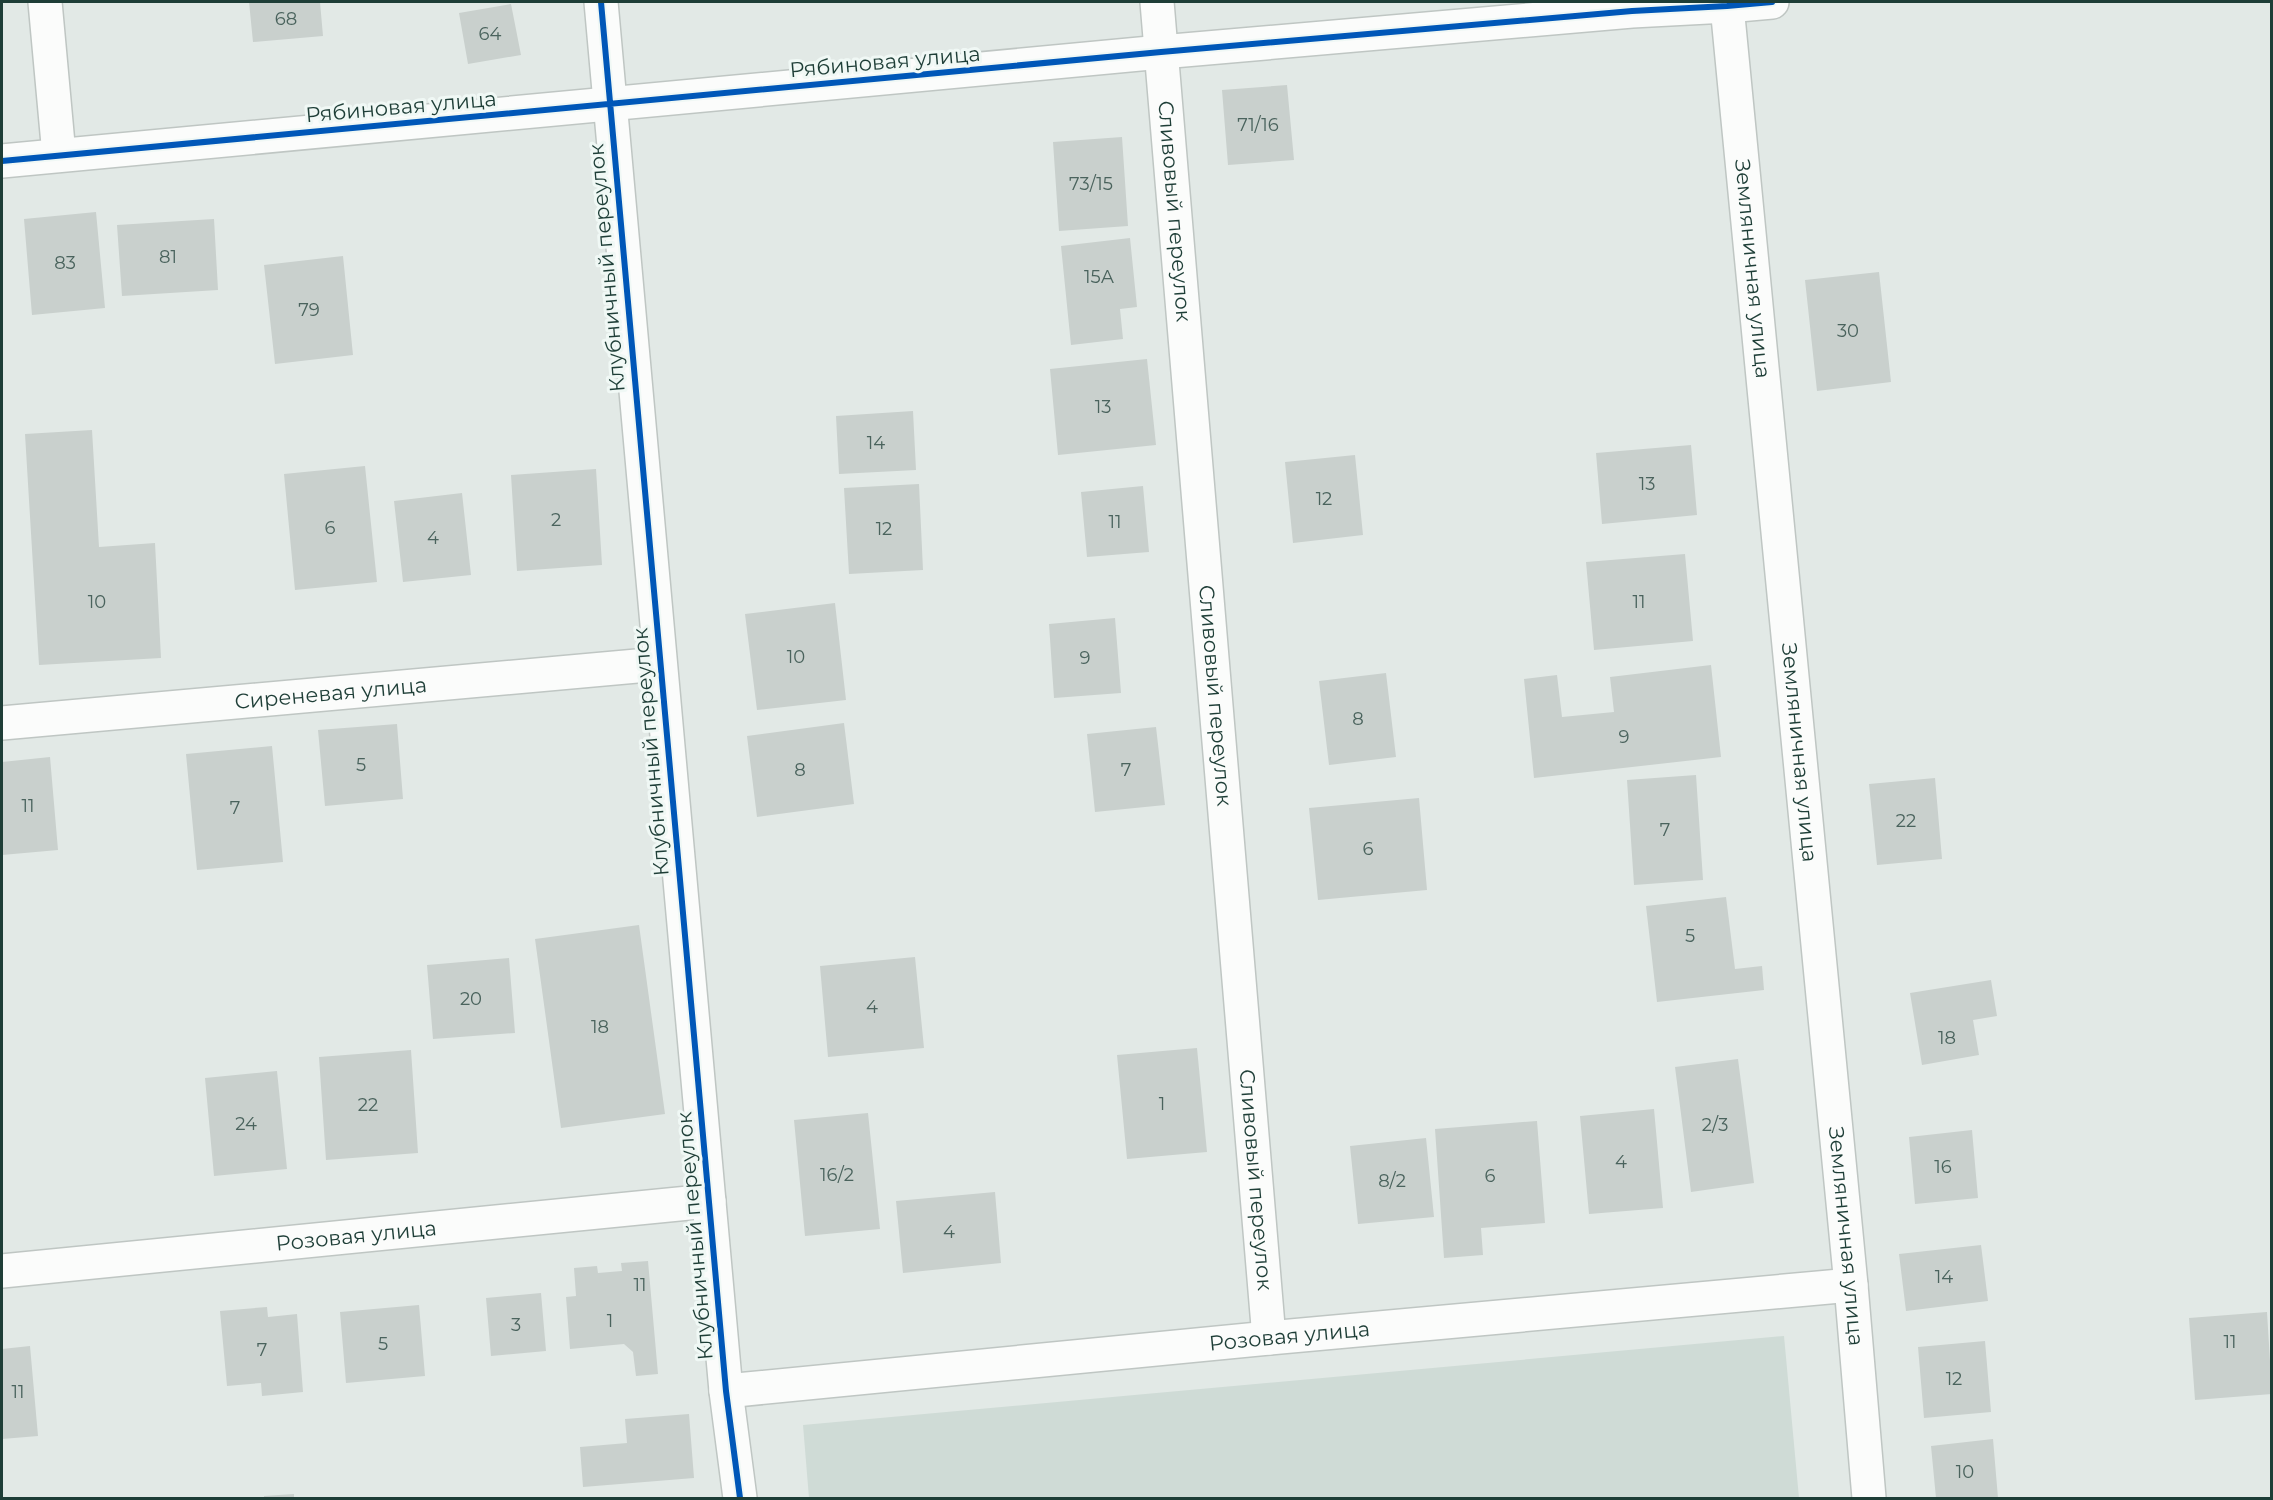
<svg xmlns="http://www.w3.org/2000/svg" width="2273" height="1500" viewBox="0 0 2273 1500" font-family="Montserrat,sans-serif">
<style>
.built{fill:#cfdbd6}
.building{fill:#c9d0cd}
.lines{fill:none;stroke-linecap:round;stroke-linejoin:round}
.minor-casing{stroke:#bfc6c3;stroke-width:36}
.minor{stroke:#fbfcfb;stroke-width:33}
.cycleway-casing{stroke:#f0f8f5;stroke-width:10}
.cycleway{stroke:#0057b8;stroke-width:6}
.labels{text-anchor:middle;stroke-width:6;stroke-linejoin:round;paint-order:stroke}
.number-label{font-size:18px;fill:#4a635d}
.street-label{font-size:21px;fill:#1e3e37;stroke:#f0f8f5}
</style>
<rect width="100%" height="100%" fill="#e2e9e6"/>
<path class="built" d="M1784,1336l15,162h-990l-6,-73z"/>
<path class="building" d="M249,2h71l3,34 -70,6z
M511,4l10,51 -53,9 -9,-51z
M1287,85l7,75 -66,5 -6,-75z
M1122,137l6,89 -69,5 -6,-89z
M96,212l9,96 -73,7 -8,-96z
M214,219l4,71 -96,6 -5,-71z
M1130,238l7,69 -17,2 3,30 -52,6 -10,-99z
M343,256l10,99 -78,9 -11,-99z
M1879,272l12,110 -74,9 -12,-111z
M1147,359l9,86 -98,10 -8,-86z
M913,411l3,59 -77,4 -3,-58z
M92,430l7,117 56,-4 6,115 -122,7 -14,-231z
M1691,445l6,70 -95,9 -6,-71z
M1355,455l8,80 -70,8 -8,-81z
M365,466l12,116 -82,8 -11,-116z
M596,469l6,96 -85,6 -6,-96z
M919,484l4,86 -74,4 -5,-86z
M1143,486l6,66 -62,5 -6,-65z
M462,493l9,82 -68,7 -9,-81z
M1685,554l8,87 -99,9 -8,-88z
M835,603l11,97 -89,10 -12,-96z
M1115,618l6,75 -67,5 -5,-74z
M1711,665l10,92 -187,21 -10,-99 33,-4 5,42 52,-5 -4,-35z
M1386,673l10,84 -67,8 -10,-84z
M844,723l10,81 -97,13 -10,-81z
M397,724l6,75 -78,7 -7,-76z
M1156,727l9,78 -70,7 -8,-78z
M272,746l11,116 -86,8 -11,-116z
M50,757l8,93 -56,5v-93z
M1696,775l7,105 -69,5 -7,-105z
M1935,778l7,81 -65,6 -8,-81z
M1419,798l8,92 -109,10 -9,-92z
M1726,897l9,72 27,-3 2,24 -107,12 -11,-96z
M639,925l26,189 -104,14 -26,-189z
M915,957l9,91 -96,9 -8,-91z
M509,958l6,75 -82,6 -6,-74z
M1991,980l6,36 -24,4 6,35 -57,10 -12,-72z
M1197,1048l10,104 -80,7 -10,-104z
M411,1050l7,103 -92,7 -7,-103z
M1738,1059l16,124 -63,9 -16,-125z
M277,1071l10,98 -73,7 -9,-98z
M1654,1109l9,99 -74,6 -9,-98z
M868,1113l12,116 -75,7 -11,-116z
M1537,1121l8,102 -64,5 2,27 -39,3 -9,-129z
M1972,1130l6,68 -63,6 -6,-67z
M1426,1138l8,79 -76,7 -8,-78z
M995,1192l6,71 -98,10 -7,-72z
M1981,1245l7,56 -82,10 -7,-57z
M648,1261l10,113 -22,2 -3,-24 -9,-8 -54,5 -4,-52 10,-1 -2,-28 23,-2 1,7 24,-2 -1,-8z
M541,1293l5,58 -55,5 -5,-58z
M419,1305l6,71 -79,7 -6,-71z
M267,1307l1,10 29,-3 6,78 -41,4 -1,-13 -34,3 -7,-75z
M2267,1312l5,82 -77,6 -6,-82z
M1985,1341l6,71 -67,6 -6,-71z
M30,1346l8,90 -36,3v-90z
M689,1414l5,64 -111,9 -3,-40 47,-4 -2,-24z
M1993,1439l5,59h-62l-5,-52z
M294,1494v4h-30v-2z"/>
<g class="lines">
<defs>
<g id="minor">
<path d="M45,2l14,153"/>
<path d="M601,2l125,1389 14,107"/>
<path id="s1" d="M1157,2l112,1336"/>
<path id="s2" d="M1727,6l124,1279 18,213"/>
<path d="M2,161l1159,-109 471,-41 95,-5 45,-4"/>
<path id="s3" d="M2,723l657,-59"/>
<path id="s4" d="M2,1271l707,-70"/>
<path id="s5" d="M726,1391l543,-53 582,-53"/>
</g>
</defs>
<use href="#minor" class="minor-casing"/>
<use href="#minor" class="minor"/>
<defs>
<path id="cycleway" d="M601,2l125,1389 14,107
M2,161l1159,-109 471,-41 95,-5 45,-4"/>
</defs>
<use href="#cycleway" class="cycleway-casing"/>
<use href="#cycleway" class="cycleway"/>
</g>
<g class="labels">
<g class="number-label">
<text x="286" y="25">68</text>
<text x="490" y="40">64</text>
<text x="1258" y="131">71/16</text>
<text x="1091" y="190">73/15</text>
<text x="168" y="263">81</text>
<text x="65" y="269">83</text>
<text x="1099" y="283">15А</text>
<text x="309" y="316">79</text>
<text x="1848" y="337">30</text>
<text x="1103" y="413">13</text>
<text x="876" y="449">14</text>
<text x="1647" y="490">13</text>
<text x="1324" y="505">12</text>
<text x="556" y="526">2</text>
<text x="1115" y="528">11</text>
<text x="330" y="534">6</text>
<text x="884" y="535">12</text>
<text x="433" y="544">4</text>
<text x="97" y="608">10</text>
<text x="1639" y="608">11</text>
<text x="796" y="663">10</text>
<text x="1085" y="664">9</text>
<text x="1358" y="725">8</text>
<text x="1624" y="743">9</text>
<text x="361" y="771">5</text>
<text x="800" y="776">8</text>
<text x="1126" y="776">7</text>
<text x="28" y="812">11</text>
<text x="235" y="814">7</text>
<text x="1906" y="827">22</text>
<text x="1665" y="836">7</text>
<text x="1368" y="855">6</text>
<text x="1690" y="942">5</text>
<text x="471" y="1005">20</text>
<text x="872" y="1013">4</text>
<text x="600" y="1033">18</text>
<text x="1947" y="1044">18</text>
<text x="1162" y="1110">1</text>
<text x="368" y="1111">22</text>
<text x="246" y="1130">24</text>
<text x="1715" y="1131">2/3</text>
<text x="1621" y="1168">4</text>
<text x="1943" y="1173">16</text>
<text x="837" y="1181">16/2</text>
<text x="1490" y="1182">6</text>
<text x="1392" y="1187">8/2</text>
<text x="949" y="1238">4</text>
<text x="1944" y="1283">14</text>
<text x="640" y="1291">11</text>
<text x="610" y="1327">1</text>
<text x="516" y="1331">3</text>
<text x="2230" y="1348">11</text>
<text x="383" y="1350">5</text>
<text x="262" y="1356">7</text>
<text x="1954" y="1385">12</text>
<text x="18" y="1398">11</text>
<text x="1965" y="1478">10</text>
</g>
<g class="street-label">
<text transform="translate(885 62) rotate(-5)" y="7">Рябиновая улица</text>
<text transform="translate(401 107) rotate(-5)" y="7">Рябиновая улица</text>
<text dy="7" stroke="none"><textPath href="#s1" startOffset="210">Сливовый переулок</textPath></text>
<text transform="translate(607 268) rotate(-95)" y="7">Клубничный переулок</text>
<text dy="7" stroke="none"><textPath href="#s2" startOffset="264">Земляничная улица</textPath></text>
<text dy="7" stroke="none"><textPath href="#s3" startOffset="330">Сиреневая улица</textPath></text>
<text dy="7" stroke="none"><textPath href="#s1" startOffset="696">Сливовый переулок</textPath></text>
<text transform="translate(651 752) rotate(-95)" y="7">Клубничный переулок</text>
<text dy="7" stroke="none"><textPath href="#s2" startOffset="750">Земляничная улица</textPath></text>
<text dy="7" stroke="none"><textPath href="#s1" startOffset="1182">Сливовый переулок</textPath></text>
<text dy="7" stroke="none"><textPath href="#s4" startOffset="356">Розовая улица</textPath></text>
<text transform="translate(695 1236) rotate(-95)" y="7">Клубничный переулок</text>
<text dy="7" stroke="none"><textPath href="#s2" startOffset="1236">Земляничная улица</textPath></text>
<text dy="7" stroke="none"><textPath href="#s5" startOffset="566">Розовая улица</textPath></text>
</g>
</g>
<rect width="2273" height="1500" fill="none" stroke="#1e3e37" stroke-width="6"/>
</svg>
